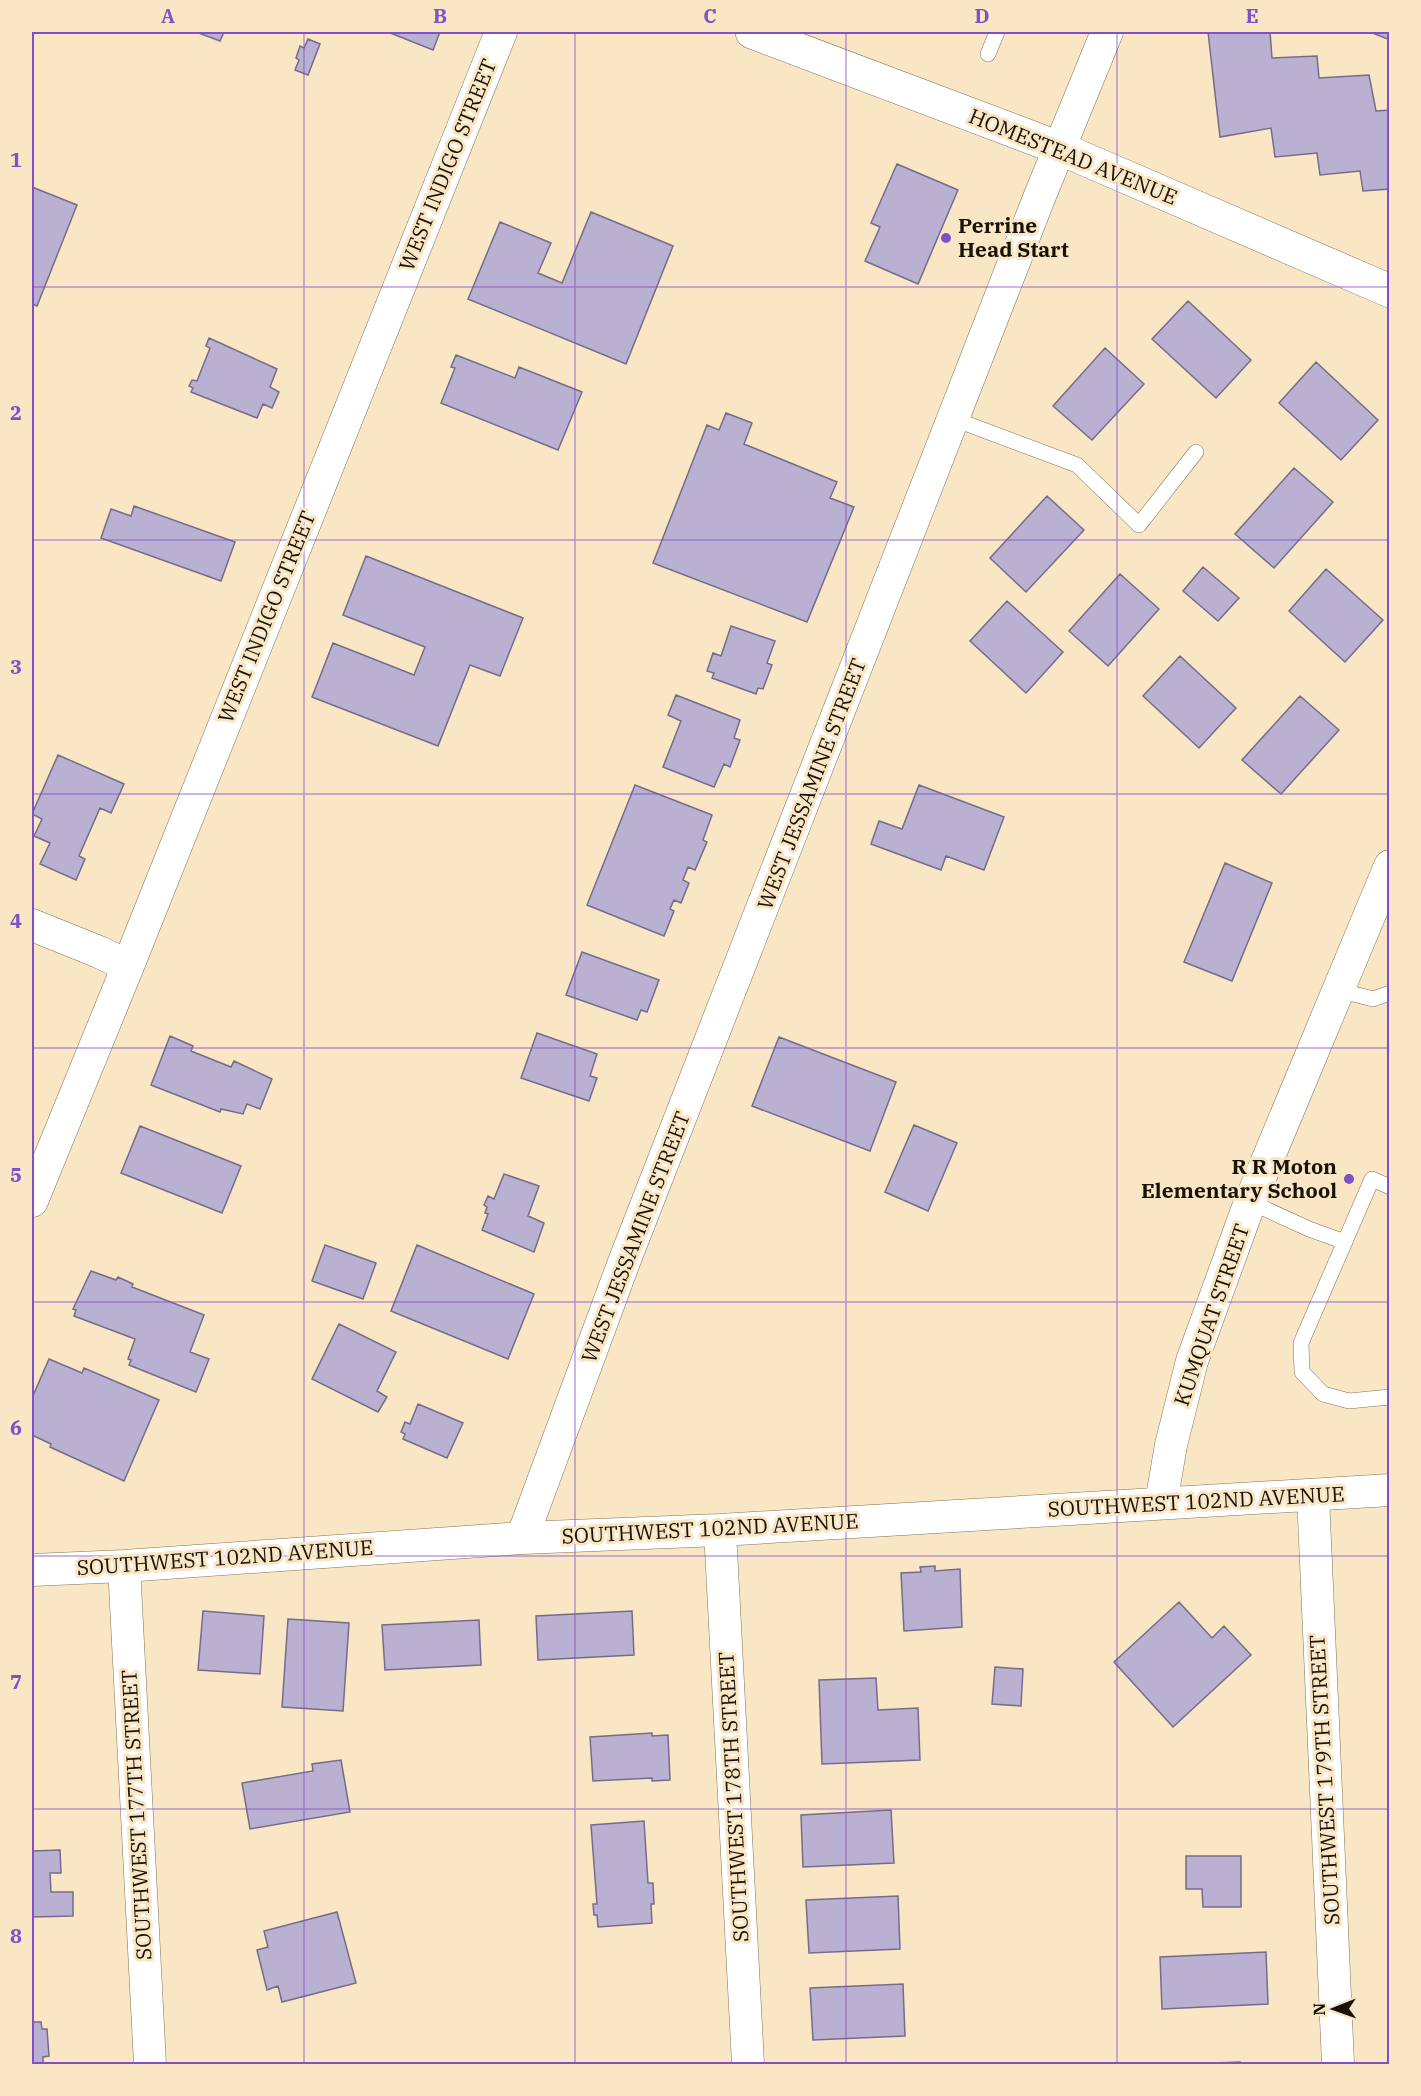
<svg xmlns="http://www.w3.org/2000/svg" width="1421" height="2096" viewBox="0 0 1421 2096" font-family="'IBM Plex Serif',serif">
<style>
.building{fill:#bab0d2;stroke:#756c8a;stroke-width:1.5}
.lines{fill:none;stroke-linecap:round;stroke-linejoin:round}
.service-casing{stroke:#837255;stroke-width:16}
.minor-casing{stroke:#837255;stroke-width:33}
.tertiary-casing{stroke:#837255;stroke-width:34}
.service{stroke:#fff;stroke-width:15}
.minor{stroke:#fff;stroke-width:32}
.tertiary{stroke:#fff;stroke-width:33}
.grid{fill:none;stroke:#814fc7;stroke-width:1.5;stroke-opacity:0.55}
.poi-dot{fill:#814fc7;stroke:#f9e6c5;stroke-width:2}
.labels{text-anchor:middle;stroke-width:6;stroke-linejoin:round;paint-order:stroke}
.street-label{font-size:21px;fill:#191207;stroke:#f9e6c5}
.poi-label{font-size:21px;font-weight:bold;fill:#191207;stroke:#f9e6c5;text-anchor:start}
.neatline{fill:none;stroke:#814fc7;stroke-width:2}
.grid-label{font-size:20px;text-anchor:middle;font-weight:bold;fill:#814fc7}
</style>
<rect width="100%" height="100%" fill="#f9e6c5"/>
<path class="building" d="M196,32h28l-4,9z
M388,32h52l-7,18z
M1208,32h62l2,26 45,-2 2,22 50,-3 7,36 14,-1v79l-27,2 -3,-20 -40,4 -3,-22 -42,4 -4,-29 -51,9z
M1370,32h20v8z
M308,39l12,5 -12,31 -13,-5 4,-10 -3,-2 4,-12 4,2z
M897,164l61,26 -40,94 -53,-23 15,-34 -9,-4z
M32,187l45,18 -40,101 -5,-2z
M591,212l82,34 -47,118 -158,-65 32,-77 51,21 -13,30 24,10z
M1188,301l63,59 -35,38 -64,-59z
M209,338l68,31 -7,18 9,5 -7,16 -9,-4 -6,14 -66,-26 2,-4 -4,-2 3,-6 5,1 13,-33 -4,-2z
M1105,348l39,36 -52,56 -39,-34z
M456,355l59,23 4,-11 63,25 -24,58 -117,-47 14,-35 -4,-1z
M1316,362l62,58 -37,40 -62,-57z
M726,413l26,10 -8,21 93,38 -7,16 24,9 -47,115 -154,-59 54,-138 12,5z
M1294,468l39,34 -59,66 -39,-34z
M1047,496l37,34 -58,62 -36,-34z
M134,506l101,36 -14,39 -120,-43 10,-29 20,7z
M366,556l157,62 -23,58 -30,-11 -32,81 -126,-49 21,-54 81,32 11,-28 -82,-32z
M1203,567l36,31 -21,23 -35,-30z
M1326,569l57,51 -38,42 -56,-51z
M1120,574l39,35 -51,57 -39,-35z
M1007,601l56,51 -37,41 -56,-52z
M731,626l44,15 -8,22 5,2 -9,24 -5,-1 -2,6 -44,-16 2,-5 -7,-2 6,-18 8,3z
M1180,656l56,52 -37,40 -56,-52z
M676,695l64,25 -6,18 6,2 -10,27 -6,-3 -10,23 -51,-20 18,-46 -13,-6z
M1300,696l39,34 -58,64 -39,-34z
M58,755l66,29 -13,29 -11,-5 -21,48 6,3 -9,21 -36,-16 10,-21 -16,-7 8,-17 -10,-5z
M635,785l77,30 -9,25 4,2 -12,28 -7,-3 -5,13 6,3 -8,20 -7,-3 -4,9 4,2 -10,25 -77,-31z
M919,785l85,32 -20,53 -38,-14 -5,14 -70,-26 8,-23 23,8z
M1225,863l47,20 -40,98 -48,-19z
M582,952l77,28 -12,32 -6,-2 -4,10 -71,-25z
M537,1033l60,21 -7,22 7,2 -8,23 -68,-23z
M170,1036l23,10 -2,5 40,16 3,-6 38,18 -12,30 -13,-5 -4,10 -22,-5 -1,3 -69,-27z
M779,1037l117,45 -26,69 -118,-45z
M914,1125l43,18 -29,68 -43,-19z
M140,1126l101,40 -19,47 -101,-40z
M504,1174l35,12 -11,30 16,7 -10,29 -52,-22 6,-16 -3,-1 2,-6 -3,-2 4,-9 6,3z
M325,1245l51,18 -13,36 -51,-18z
M417,1245l117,49 -26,65 -117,-48z
M91,1271l25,9 2,-3 15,7 -1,3 72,28 -14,37 19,7 -13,33 -67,-27 2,-5 -3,-1 7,-20 -61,-23 2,-6 -3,-1z
M339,1324l57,28 -19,39 10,6 -9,15 -66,-33z
M49,1359l33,14 2,-5 75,32 -35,81 -74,-34 1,-3 -19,-9v-37z
M418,1404l45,19 -16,35 -44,-19 2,-5 -4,-2 4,-10 5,2z
M935,1566v5l25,-2 2,58 -58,4 -3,-58 20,-1 -1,-5z
M1179,1602l33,36 12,-12 27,29 -78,72 -59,-65z
M203,1611l61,5 -4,58 -62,-4z
M632,1611l2,44 -96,5 -2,-44z
M288,1619l61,4 -6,88 -61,-4z
M479,1620l2,45 -96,5 -3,-45z
M995,1667l28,2 -2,37 -29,-2z
M876,1678l2,32 40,-2 2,52 -98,4 -3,-84z
M652,1733v3l16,-1 2,45 -18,1v-3l-59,3 -3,-44z
M341,1760l9,52 -100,17 -8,-46 71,-12 -1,-7z
M891,1810l3,53 -91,4 -2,-52z
M644,1821l4,62h5l1,21h-3l1,19 -54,4 -1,-12h-3l-1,-11h4l-6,-79z
M60,1850l1,23h-11l1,19h22v24l-41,1v-66z
M1186,1856h55v51h-38l-1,-18h-16z
M898,1896l2,53 -91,4 -3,-53z
M337,1912l19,71 -74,19 -4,-16 -11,4 -10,-40 11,-3 -4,-16z
M1266,1952l2,52 -106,5 -2,-52z
M903,1984l2,52 -92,4 -3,-52z
M32,2022h9l1,7h5l2,27 -6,1v7h-11z
M1240,2062v2h-53z"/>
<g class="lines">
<defs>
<path id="service" d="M988,54l9,-22
M954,419l123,46 62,60 57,-73
M1338,990l35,9 17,-6
M1390,1187l-18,-8 -71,164 1,29 21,22 26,7 41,-4
M1250,1202l59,27 36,13"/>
<path id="minor" d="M32,925l67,27 29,14
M32,1201l96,-235 373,-934
M1313,1495l25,569
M1161,1503l10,-58 21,-84 58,-159 140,-336
M720,1530l28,534
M522,1538l102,-276 415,-1064 68,-166
M124,1566l26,498
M32,1570l92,-4 398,-28 198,-8 670,-40"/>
<path id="tertiary" d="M752,32l307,116 331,143"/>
</defs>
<use href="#service" class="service-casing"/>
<use href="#minor" class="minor-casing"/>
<use href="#tertiary" class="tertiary-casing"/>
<use href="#service" class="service"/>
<use href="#minor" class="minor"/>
<use href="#tertiary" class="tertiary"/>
</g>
<path class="grid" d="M304,32v2032M575,32v2032M846,32v2032M1117,32v2032M32,287h1358M32,540h1358M32,794h1358M32,1048h1358M32,1302h1358M32,1556h1358M32,1809h1358"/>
<g class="poi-dot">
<circle cx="946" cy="238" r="6"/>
<circle cx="1349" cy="1179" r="6"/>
</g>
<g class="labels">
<g class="street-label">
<text transform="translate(1073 157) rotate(22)" y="7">HOMESTEAD AVENUE</text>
<text transform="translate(448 165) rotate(-68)" y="7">WEST INDIGO STREET</text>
<text transform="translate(267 617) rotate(-68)" y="7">WEST INDIGO STREET</text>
<text transform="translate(812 784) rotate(-69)" y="7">WEST JESSAMINE STREET</text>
<text transform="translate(636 1237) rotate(-69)" y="7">WEST JESSAMINE STREET</text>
<text transform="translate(1212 1315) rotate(-71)" y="7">KUMQUAT STREET</text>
<text transform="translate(1196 1502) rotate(-3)" y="7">SOUTHWEST 102ND AVENUE</text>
<text transform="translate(710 1529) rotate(-3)" y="7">SOUTHWEST 102ND AVENUE</text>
<text transform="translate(225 1558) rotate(-4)" y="7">SOUTHWEST 102ND AVENUE</text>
<text transform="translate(1325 1780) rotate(-93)" y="7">SOUTHWEST 179TH STREET</text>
<text transform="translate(734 1797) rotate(-93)" y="7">SOUTHWEST 178TH STREET</text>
<text transform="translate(137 1815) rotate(-93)" y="7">SOUTHWEST 177TH STREET</text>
</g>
<g class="poi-label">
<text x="958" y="233">Perrine<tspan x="958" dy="24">Head Start</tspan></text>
<text x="1337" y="1174" text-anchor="end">R R Moton<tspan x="1337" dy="24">Elementary School</tspan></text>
</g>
</g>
<rect width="1421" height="2096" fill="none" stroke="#f9e6c5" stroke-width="66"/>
<g transform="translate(1334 2009) rotate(269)" stroke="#f9e6c5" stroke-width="4.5" paint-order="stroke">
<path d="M0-4.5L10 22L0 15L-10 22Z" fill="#191207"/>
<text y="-9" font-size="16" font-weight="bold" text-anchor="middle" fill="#191207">N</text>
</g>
<rect x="33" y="33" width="1355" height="2030" class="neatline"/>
<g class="grid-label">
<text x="168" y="23">A</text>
<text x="440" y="23">B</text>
<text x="710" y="23">C</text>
<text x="982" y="23">D</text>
<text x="1252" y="23">E</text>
<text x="16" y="167">1</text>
<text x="16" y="420">2</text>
<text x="16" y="674">3</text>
<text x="16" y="928">4</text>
<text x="16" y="1182">5</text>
<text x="16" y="1435">6</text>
<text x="16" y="1689">7</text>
<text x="16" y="1943">8</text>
</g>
</svg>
